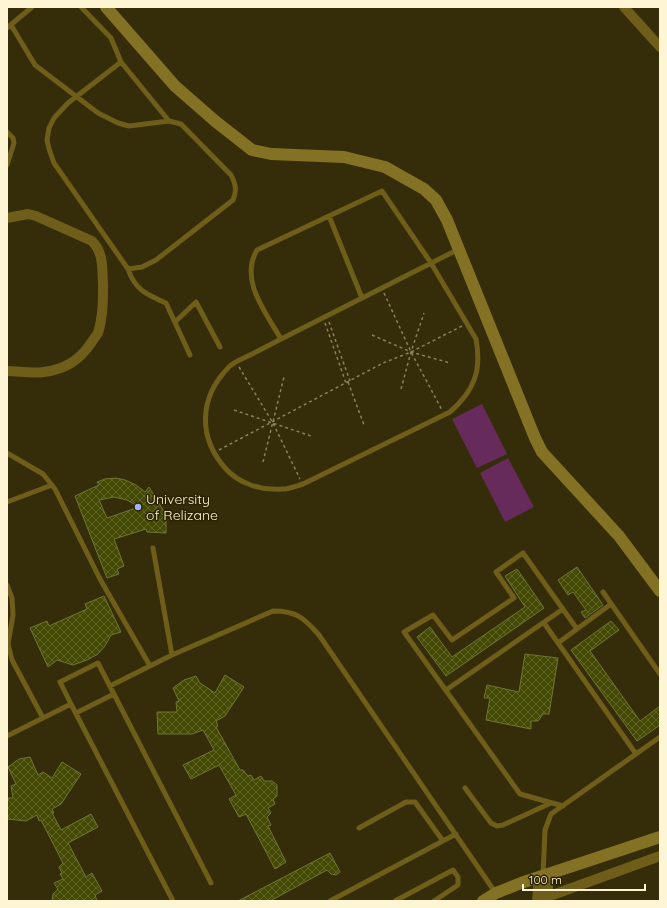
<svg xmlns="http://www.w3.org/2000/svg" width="667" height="908" viewBox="0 0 667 908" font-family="Quicksand,sans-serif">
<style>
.garden{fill:#662b5b}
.building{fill:url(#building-cross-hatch);stroke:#6e7636;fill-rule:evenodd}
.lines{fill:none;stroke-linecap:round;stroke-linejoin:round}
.path{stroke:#88805e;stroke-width:1.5;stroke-dasharray:3 3;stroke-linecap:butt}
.lane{stroke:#6e5e1a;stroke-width:5}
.street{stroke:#6e5e1a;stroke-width:10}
.secondary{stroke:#847224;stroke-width:12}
.poi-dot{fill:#a3b2fd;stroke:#2b2300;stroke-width:1.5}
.labels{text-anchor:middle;stroke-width:3;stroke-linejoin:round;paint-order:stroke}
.poi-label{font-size:14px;fill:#fdf5d4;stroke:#2b2300;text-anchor:start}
</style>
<defs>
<pattern id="building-cross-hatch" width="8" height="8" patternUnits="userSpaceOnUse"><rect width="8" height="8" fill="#444a03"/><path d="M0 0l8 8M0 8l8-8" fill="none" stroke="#606527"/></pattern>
</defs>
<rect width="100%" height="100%" fill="#352c09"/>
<path class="garden" d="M482,404l25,50 -30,14 -25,-49z
M508,458l26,49 -29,15 -25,-49z"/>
<path class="building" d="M116,478l9,2 11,5 9,7 4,-5 14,23 3,11v12l-19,-1 -1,-3 -32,10 10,27 -7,3 2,5 -12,4 -32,-82 24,-11 -2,-3 8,-3zM114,497l13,3 12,7 -32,11 -8,-18z
M577,567l26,38 -18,13 -4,-6 5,-2 -13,-18 -5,3 -10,-15z
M517,569l27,39 -98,68 -29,-39 13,-10 22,30 73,-50 -20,-31z
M104,596l17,36 -10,3 -6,11 -7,8 -11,6 -14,5 -16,-5 -9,7 -18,-39 17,-7 2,5 38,-17 -2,-5z
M611,621l8,9 -29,21 50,70 20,-15v19l-23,16 -66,-91z
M525,654l33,4 -9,56h-6l-5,7h-7v8l-45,-9 4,-22h-6l3,-13 32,7z
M225,675l19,12 -19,29 -9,5 2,5 -2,1 24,43h3l5,6 3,-1 3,5 7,-4 3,5h8l5,4v11l-4,3 2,5 -7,4 3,5 -4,4 4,8 -3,1 18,36 -11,7 -29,-55 -7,3 -10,-18 7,-4 -17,-30 -28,14 -8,-14 31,-15 -11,-20 -11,4h-34l-1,-22h20l-1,-10 3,-1 -6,-13 11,-8 12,-4 4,7 15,10z
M30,757l8,18 5,-3 9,6 10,-16 19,12 -20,30 -9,5 2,4h-2l9,17 30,-16 7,13 -30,16 18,34 6,-4 10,18 -7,4 2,6h-45l1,-7 5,-5 -4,-6 9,-4 -3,-5 2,-1 -3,-6 4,-4 -22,-43 -2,1 -2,-6 -11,6 -19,-2v-21h6l-2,-12 5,-2 -8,-17 11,-8z
M330,853l10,19 -4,3 -5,-1 -4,-4 -57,31h-32z"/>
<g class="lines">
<path class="path" d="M384,293l27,59 31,58
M329,322l21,59
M325,323l21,60
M372,335l39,17 39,11
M239,367l34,56 27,56
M348,382l16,43
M401,389l10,-37 13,-39
M234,410l77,26
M219,450l164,-87 28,-11 51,-26
M263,462l21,-85"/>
<path class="lane" d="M81,7l30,31 10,24 48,59 12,3 50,51c5,10 6,15 2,25l-77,60 -14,7 -14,2 -74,-106 -5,-14 -2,-9 2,-12 5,-10 14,-15 53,-41
M11,25l24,40 63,48 20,10 11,3 40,-5
M7,28l25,-21
M7,132l6,6 1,5 -7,22
M329,216l33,82
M128,269c7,21 19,26 38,34l24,52
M175,322l21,-20 24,45
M281,339c-15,-26 -42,-59 -24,-89l125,-59 49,72 45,76c6,32 -2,52 -26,73l-147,72c-7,2 -14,5 -20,5 -21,2 -44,-5 -58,-21 -27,-31 -26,-70 3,-100 5,-6 14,-9 20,-12 14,-7 27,-14 41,-21 57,-29 113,-57 170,-86
M7,453l36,21 12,15 45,90 50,87
M7,502l45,-17
M153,548l19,107
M7,585l5,13 1,17 -5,29 4,16 31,58
M603,592l57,82
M544,623l92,131
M558,643l53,-39
M110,686l62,-31 101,-44c24,0 31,7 46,24l176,257
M446,690l117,-81
M71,704l-11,-22 38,-19 113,220
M76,713l38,-19
M7,736l64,-32 102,197
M465,788l26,35 6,3 6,-1 48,-22
M563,806l-43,-12 -116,-162 29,-17 19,25 62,-42 -18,-26 27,-19 54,76
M359,828l47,-26h9l28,39
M543,875l2,-45 6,-16 109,-77
M330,901l126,-67
M395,901l58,-31 5,7v8l-24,16"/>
<path class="street" d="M624,7l36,40
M7,218l21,-4 8,2 56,25c12,12 10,28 11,43 0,16 0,33 -5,49 -2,3 -5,7 -7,10 -12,18 -26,26 -47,29 -12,2 -26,-1 -37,-1
M547,897l113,-41
M537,901l2,-24
M547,901l2,-27"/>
<path class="secondary" d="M106,7l69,79 40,35 37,29 19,4 73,3 41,10 39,22 12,11 11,20 88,218 7,14 77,84 41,55
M483,901l13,-8 25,-10 139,-46"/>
</g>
<circle class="poi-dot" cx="138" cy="507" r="4"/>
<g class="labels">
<g class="poi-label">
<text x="146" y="504">University<tspan x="146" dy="16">of Relizane</tspan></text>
</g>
</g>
<rect width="667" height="908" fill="none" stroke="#fdf5d4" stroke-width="16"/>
<path d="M523 884v6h122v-6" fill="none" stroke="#fdf5d4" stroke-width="2"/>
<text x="529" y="884" font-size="12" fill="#fdf5d4" stroke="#2b2300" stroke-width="3" paint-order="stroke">100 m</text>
</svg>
